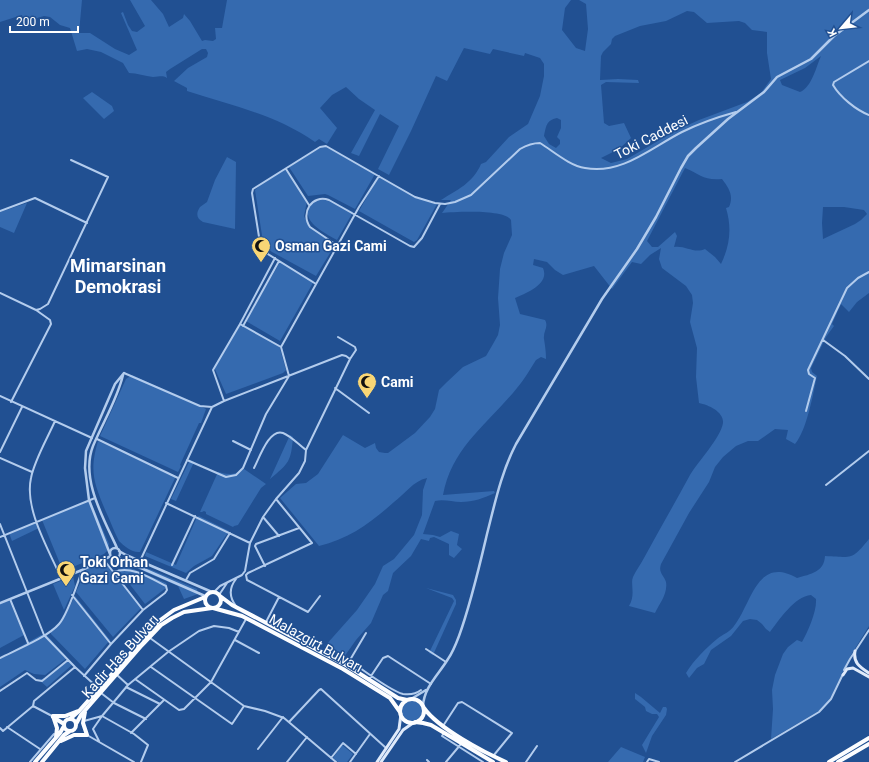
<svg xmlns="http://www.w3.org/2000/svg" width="869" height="762" viewBox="0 0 869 762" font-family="Roboto,sans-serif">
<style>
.green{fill:#356aaf;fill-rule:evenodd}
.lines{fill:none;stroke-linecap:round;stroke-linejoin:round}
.minor{stroke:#b3cced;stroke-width:2}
.tertiary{stroke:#b3cced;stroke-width:2.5}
.secondary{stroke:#dfeafa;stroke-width:3}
.trunk{stroke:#fcfdff;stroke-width:4}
.labels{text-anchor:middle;stroke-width:3;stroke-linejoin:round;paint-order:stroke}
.street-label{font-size:14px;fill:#fff;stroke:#215092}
.poi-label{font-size:14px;font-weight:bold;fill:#fff;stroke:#215092;text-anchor:start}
.district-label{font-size:18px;font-weight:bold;fill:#fff;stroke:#215092}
</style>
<rect width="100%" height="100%" fill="#215092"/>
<path class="green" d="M0,0h82l-3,33h11l25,16 14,6 8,-5 -16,-37 2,-1 5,13 4,6 5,1 8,-6 -15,-26h21l12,14 6,13 14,-9 1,-4 6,7 12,20 3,-1 8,1 3,-2 -1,-11h7l5,-28h344l-6,8 -3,22 14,18 9,3 3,-22 -2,-25 -7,-4h290v293l-12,9 -8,10 -8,-8 -9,20 2,2 -8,11 -15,31 1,4 5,4c-4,18 -10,54 -22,68l-9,-5 2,-9 -13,-1 -17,12h-10l-12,5 -13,11 -8,10 -6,15 -20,31 -28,51c-3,9 3,11 5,18 2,12 -7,22 -11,31l-26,-7c7,-12 1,-22 4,-29 3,-7 8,-13 11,-19 15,-28 31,-55 46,-83 8,-13 31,-38 33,-52 1,-11 -14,-18 -24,-20l-3,-26 1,-29 -7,-26 3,-19 -1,-8 -6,-9 -24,-18 -3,-9 2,-11 -11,7 -9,9 -9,-2 -20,27 -18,-23 -31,9 -8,-5 -8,-8 -13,-3 -1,6 10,3c7,16 -17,25 -28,30l5,16 25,6c4,7 -2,11 -1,19 1,6 2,13 2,20l-5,-2 -5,3c-6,9 -11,19 -19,28 -29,36 -65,59 -74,107l51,-4 1,2c-11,5 -22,9 -34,9 -9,0 -17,-3 -26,-1l-12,33 10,1 7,2 11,-6 8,3 -2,11 5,4 -8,9 -5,-3v-11l-15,-7 -4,1 -1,3 -8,-2 -10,17 -18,17 -5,18 -5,4 -12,28 -15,17 -12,17 -19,-11 32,-36 18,-26 8,-18 11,-7 20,-24 8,-20 1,-25 4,-12c-14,3 -22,16 -33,24 -22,20 -45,37 -75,44l-39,-48 16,-14 10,-1 12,-9 25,-39 22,13 10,-5 1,5 3,4 6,1h3l27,-20 15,-16 5,-8 4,-19 8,-8 16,-15 23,-11 7,-12 5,-9 2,-10 -2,-27 2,-29 4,-16 8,-18 -1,-15c-7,-11 -56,-8 -69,-7l9,-13h-10c16,-10 32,-17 40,-36l5,-2 23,-25 19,-13 12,-28 4,-20v-12l-4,-6 -15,-5 -1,3 -31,-7 -3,5 -26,-6 -17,33 -11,-5 -25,55 -22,44 -11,-6 21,-43 -19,-12 -21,42 -8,-3 24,-43 -16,-11 -13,-12 -14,8 -12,13 17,20 -10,16 -8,-5 -4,3c-40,-28 -83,-36 -128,-51v-3l-13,-7 14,-13 19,-11 1,-4 -2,-4h-4l-32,20 -4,3 1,6c-5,-3 -8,-1 -14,-1 -8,-1 -16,-4 -24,-4l-6,-10 -22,-11 -14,-3 -10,2 -7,-23 -10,-3 -10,-8 -6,-1 -20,6 -2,-7 -22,7zM687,11l7,1 13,11 32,-2 6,2 7,7 15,2v21l4,26 -10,14 -14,9 -48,18 -24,11 -48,28 -16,4 -10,-5 18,-9 12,-11 -7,-15 -15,3 -5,-3 -3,-38 5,-3 33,1 -1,-3 -20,-1 -18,1 1,-24 2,-4 8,-8 1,-5 3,-3 25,-10 26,-5zM821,56c-5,11 -9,31 -21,36l-18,-7 -2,-5 25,-12zM557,118l4,2v8l-4,9 3,3v4l-4,4 -7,-4 -5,-8c2,-9 2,-16 13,-18zM685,168c15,6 19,13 37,11 7,9 12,17 7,28l-3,1c6,20 4,37 -5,56l-6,-7 -10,-8c-11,5 -20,-4 -31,-2l3,-11 -2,-4 -17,15h-6l-5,-6zM823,207h21l20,3 3,4 -6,6 -6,4 -32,15 -1,-16z
M92,92l20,14 2,5 -10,8 -21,-21z
M325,146l50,28 -20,35 -27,-14 -3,-1 -17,2 -19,-29 31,-19z
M227,157l9,5 -1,67 -32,-7c-7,-4 -7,-9 -3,-15l7,-5 8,-22z
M285,169l22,32 -3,15 4,9 27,20 -19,31 -44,-24 -7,-6 -2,-4 -8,-52 5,-5z
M379,176l34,19 24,9 -20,36 -3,2 -55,-31z
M323,198l5,1 25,13 -16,28c-10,-6 -37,-18 -27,-34 4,-5 7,-7 13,-8z
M27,203l-13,30 -14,-6v-15z
M280,262l34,19 -34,60 -34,-20z
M241,323l38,22 7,25 -3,3 -57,21 -12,-27z
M132,375l74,34 -5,14h-2l-19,42 1,1 -3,6 -78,-36 26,-57z
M290,435l3,2c-2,25 -4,26 -23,42z
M98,441l78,35 -36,76c-8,1 -16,-6 -21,-11 -5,-9 -8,-19 -13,-29 -12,-29 -17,-40 -8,-71z
M190,460l4,2 -18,39 -5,-2z
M244,469l22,15 -5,4 -23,37 -4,1 -1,1 -27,-13v-2l-2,-1 -2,1h-2l18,-40c11,3 17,3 26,-3z
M90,500l19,44 -2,7 -3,3 -41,17 -21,-51z
M199,516l30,15 -17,25 -18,10 -8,7 -41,-17 1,-4 30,13 21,-48z
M37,522l2,6 -27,13 -3,-8z
M869,539v87l-18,29 -20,42 -6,9 -6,5 -48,28 2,-30 -1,-19 3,-15 8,-21 5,-7 9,-7 5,2c6,-11 15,-31 14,-43l-5,-4c-16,1 -32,25 -41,37l-4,-3 -4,-5 -5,-4 -7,-1 -7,2 -12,15 -20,14 -7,14 -7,4 -8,10 -3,-5c8,-13 19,-24 31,-34 6,-5 13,-7 17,-13 18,-23 23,-71 63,-48 14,-4 27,-6 28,-22 28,1 26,5 44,-17z
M114,558l14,2 69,29 1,5 -14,5 -6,-13 -49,-21 -13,2z
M105,561l37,46 -29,30 -37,-45 11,-24z
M123,568h8l35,15 1,2 -1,3 -21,16 -27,-35z
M73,576l2,10 -11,24 -11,-26z
M426,588l27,7 3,5v4l-23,51 -4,-2 25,-52 -2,-3z
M75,596l35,44 -25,29 -34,-35v-2c13,-11 16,-21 24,-36z
M9,600l15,35 -24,13v-44z
M41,635h6l20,23 -22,17 -11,-1 -9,-4 -25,17v-29z
M69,660l4,4 -26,23 -8,-7 6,-2z
M635,693l6,4 19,16 3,-6h3l1,2 -1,6 -14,21 -6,17 -4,-8 17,-28 -2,-3h-5l-6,-3 -1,-4 -10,-8z
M402 711a10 10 0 1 1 20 0a10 10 0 1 1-20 0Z
M342,745l11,9 -6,8h-9l-5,-4z
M621,747l24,10 -2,5h-35z"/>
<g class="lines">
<path class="minor" d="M869,61l-35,21 -1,3c7,12 23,25 36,30
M286,169l23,36
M0,211l35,-13 52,25
M338,246l-28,-19c-10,-14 2,-33 19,-27l81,46 4,1 8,-9 18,-34
M316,284l-53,-33 -3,-8 -8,-50 1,-4 67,-42 6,-1 89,51 20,6 10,1 10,-2 16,-7 49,-46c7,-4 12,-6 20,-6 13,8 30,23 45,25 37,7 67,-21 97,-36 18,-9 36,-15 54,-20
M0,293l36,17 4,-1 8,-5 60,-127 -37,-17
M240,324l35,-66
M243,326l36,-65
M823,340l22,16 24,23
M124,373l76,33 12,1 12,-6 118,-46 4,1 4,3
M335,388l34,25
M0,396l92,42
M224,401l-11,-31 27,-46 41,23
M11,402l40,-78 -1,-4 -14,-10
M806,411l9,-33 -6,-4 -1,-4 39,-82 11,-10 11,-6
M55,421c-7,16 -21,40 -24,57 -7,31 18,72 30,100
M97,439l81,39
M233,441l18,9
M0,452l22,-45
M0,458l32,14
M187,460l39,17 10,-2 7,-7 23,-54 23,-38 -8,-29 78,-140 20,-31
M254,468c5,-9 15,-40 29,-35 8,3 16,12 23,17
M826,485l43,-34
M276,499l36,44 -64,30 -2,2 1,5 61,32 12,-16
M166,503l84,40
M263,517l16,19
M0,524l44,111 31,32 23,21
M0,537l95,-39
M104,560l39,50
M140,561l72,-154
M172,565l23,-49
M265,566l-10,-20 1,-2 43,-16
M236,579c-7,9 -7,18 0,27
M186,580l4,-7 24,-14 16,-26
M214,592l6,-6 22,-11 3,-4 5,-28 13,-26 13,-18 23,-26 6,-12 1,-11 44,-91 6,-9 -1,-3 -17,-10
M72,595l39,49
M219,595l8,-12
M10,599l18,44
M266,622l13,-25
M150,638l94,68 21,5 19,7 52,44
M235,640l24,13
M426,649l20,13
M0,658c16,-8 48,-21 59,-34 9,-10 18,-40 23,-53
M350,661c12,8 40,30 53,33 7,1 13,0 18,-4
M347,665l19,-32
M151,667l81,57 12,-18
M844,670l6,-11 19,-29
M117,675l11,10
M84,676l27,-32 32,-34 22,-17 2,-3 -1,-4c-16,-8 -35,-21 -52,-14
M135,679l44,31 5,-1 27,-27
M369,679l14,-21 5,-2 43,28
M211,682l35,-63
M126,687l34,17
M0,691l27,-18 9,7 6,1 26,-21
M101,693l13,10 32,16
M33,706l1,-5 41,-34
M84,721l18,-5 26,-31 40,-33 31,-21 15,-5 15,2 10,4
M289,722l30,-32 2,-1 65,59
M443,726l15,-23 4,-1 50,31 -18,22
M7,727l33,22
M0,728l3,3 30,-25 19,10
M131,733l33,-33
M444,733l-2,3 41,26
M87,735l47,27
M99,741l-6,-12 9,-13 32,18 14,11 -7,17
M258,749l25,-32
M331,758l12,-15 13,11
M427,760l2,2
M30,762l24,-28
M287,762l20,-25
M350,762l20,-28
M446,762l15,-18
M526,762l11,-16
M647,762l2,-3 10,3
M735,762l84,-50 12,-13 12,-25"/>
<path class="tertiary" d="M117,548c-13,-29 -37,-69 -24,-102 10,-24 24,-46 30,-71
M110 553a5 5 0 1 1 10 0a5 5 0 1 1-10 0Z
M119,551l7,4 86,37
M110,554l-21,-54 -4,-32 1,-17 29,-67 9,-11
M116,557l89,39
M0,603l82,-33 29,-14
M411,699l15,-9
M423,706c1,-19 16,-32 25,-47 5,-7 8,-15 11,-23 12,-33 20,-68 28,-102 8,-31 14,-61 29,-90l86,-145 35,-50 19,-32 25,-49 7,-12 8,-8 32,-29 36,-27 13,-15 34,-18 23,-23 35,-26"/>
<path class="secondary" d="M855,651c-2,12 5,16 14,22
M843,675l4,-6 6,-1 16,9
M377,762l22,-33 2,-15
M381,762l22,-32 10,-7"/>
<path class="trunk" d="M205 600a8 8 0 1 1 16 0a8 8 0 1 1-16 0Z
M220,596l12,9 114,60 52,33 9,2
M213,608l29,8 101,53 47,29 10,14
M400 711a12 12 0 1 1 24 0a12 12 0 1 1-24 0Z
M424,708c14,20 59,44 82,54
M85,712l-2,11 4,12
M53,716h12l13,-5
M53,716l4,12 -1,9
M53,717l11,7
M70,719l9,-8 80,-90 15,-11 31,-13
M64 725a6 6 0 1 1 12 0a6 6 0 1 1-12 0Z
M415,722l8,1 8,2 62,37
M76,724l5,-9 61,-70 19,-20 11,-7 12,-6 28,-4
M61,741l13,-6h13
M35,762l25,-29 4,-7
M42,762l22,-27 6,-4
M829,762l40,-24
M838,762l31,-18"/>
</g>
<defs>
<symbol id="mosque-pin" viewBox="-11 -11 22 30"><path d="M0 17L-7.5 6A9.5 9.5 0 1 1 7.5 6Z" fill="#f9d675" stroke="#215092"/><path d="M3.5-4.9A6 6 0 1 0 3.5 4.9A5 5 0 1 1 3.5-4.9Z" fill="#111"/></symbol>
</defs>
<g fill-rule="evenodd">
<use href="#mosque-pin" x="250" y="235" width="22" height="30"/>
<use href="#mosque-pin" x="356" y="371" width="22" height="30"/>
<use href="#mosque-pin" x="55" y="559" width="22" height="30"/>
</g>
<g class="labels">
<g class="street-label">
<text transform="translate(651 137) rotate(-27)" y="5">Toki Caddesi</text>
<text transform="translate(316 643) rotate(29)" y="5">Malazgirt Bulvarı</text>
<text transform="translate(120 656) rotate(-48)" y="5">Kadir Has Bulvarı</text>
</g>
<g class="poi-label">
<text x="275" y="251">Osman Gazi Cami</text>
<text x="381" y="387">Cami</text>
<text x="80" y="567">Toki Orhan<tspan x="80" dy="16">Gazi Cami</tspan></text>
</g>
<g class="district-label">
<text x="118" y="272">Mimarsinan<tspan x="118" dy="21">Demokrasi</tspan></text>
</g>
</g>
<g transform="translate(841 28) rotate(242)" stroke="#215092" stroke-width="3" paint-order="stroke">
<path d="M0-3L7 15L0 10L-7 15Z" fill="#ffffff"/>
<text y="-6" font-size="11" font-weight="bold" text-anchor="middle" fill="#ffffff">K</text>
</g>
<path d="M10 26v6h68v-6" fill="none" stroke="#ffffff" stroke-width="2"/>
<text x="16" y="26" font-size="12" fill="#ffffff" stroke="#215092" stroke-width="3" paint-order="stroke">200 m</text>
</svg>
